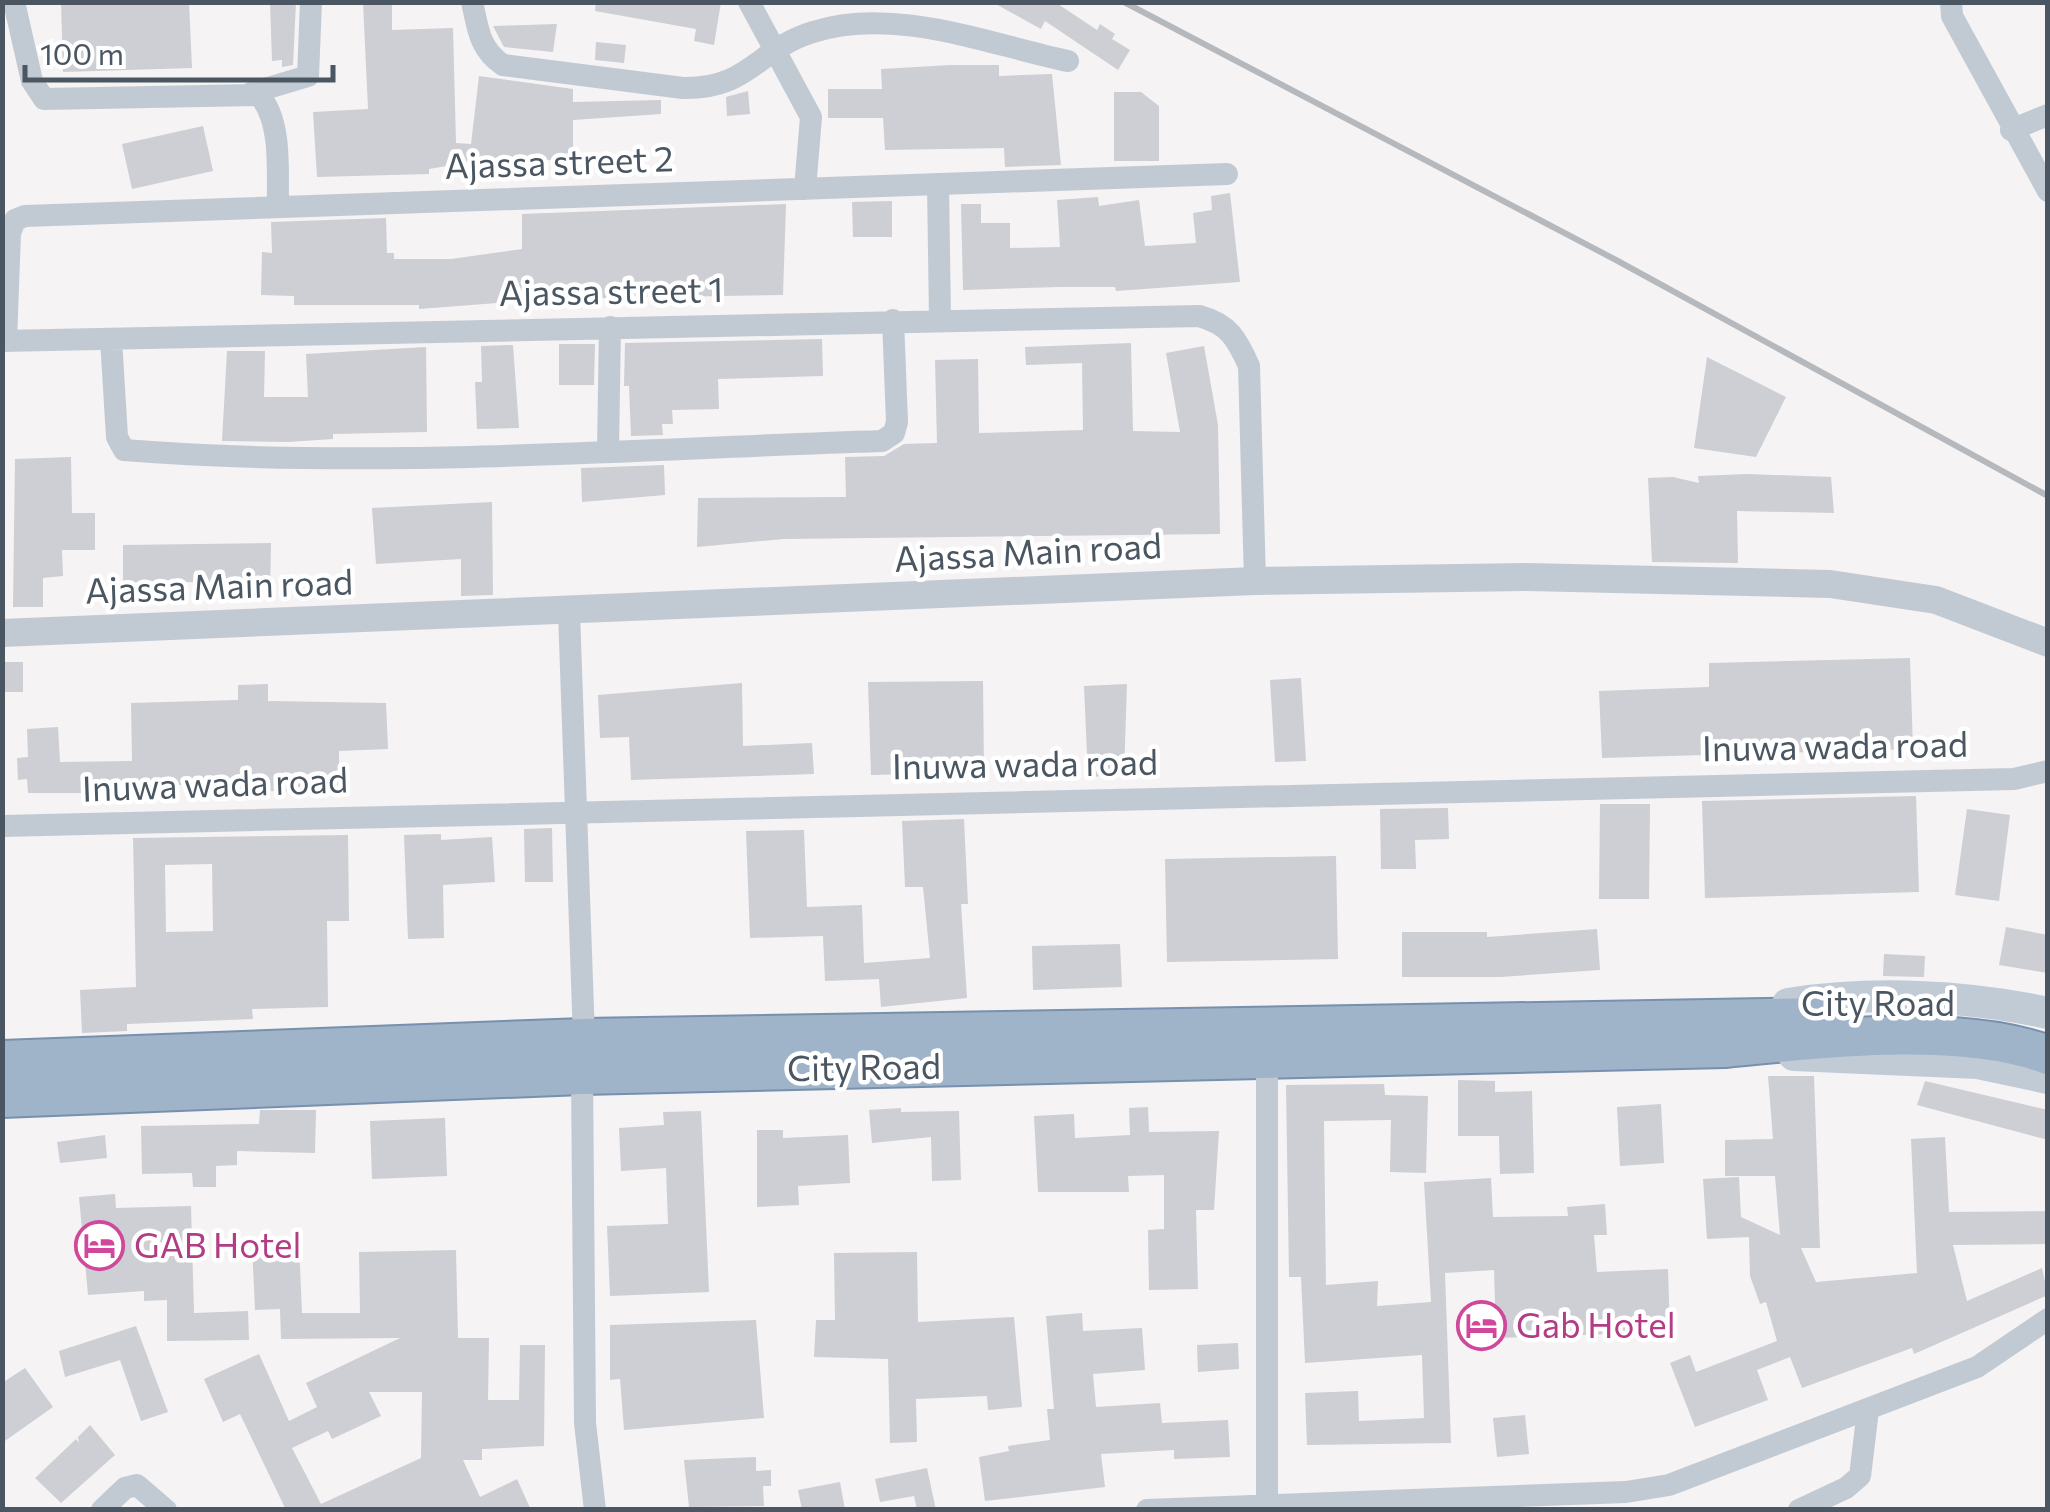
<svg xmlns="http://www.w3.org/2000/svg" width="2050" height="1512" viewBox="0 0 2050 1512" font-family="Commissioner,sans-serif">
<style>
.building{fill:#cdcfd5;fill-rule:evenodd}
.lines{fill:none;stroke-linecap:round;stroke-linejoin:round}
.trunk-casing{stroke:#7690ad;stroke-width:42}
.minor{stroke:#c1cad2;stroke-width:22}
.tertiary{stroke:#c1cad2;stroke-width:28}
.secondary{stroke:#c1cbd6;stroke-width:32}
.trunk{stroke:#9fb4c9;stroke-width:38}
.rail{stroke:#b5b8bd;stroke-width:6}
.labels{text-anchor:middle;stroke-width:9;stroke-linejoin:round;paint-order:stroke}
.street-label{font-size:35px;fill:#4a5661;stroke:#fff}
.hotel-label{font-size:35px;fill:#b23c85;stroke:#fff;text-anchor:start}
</style>
<rect width="100%" height="100%" fill="#f5f3f3"/>
<path class="building" d="M61,2h128l3,66 -129,4z
M270,2h26l-3,63 -11,2v-7l-10,1z
M363,2h29v28l61,-2 3,115 15,1 8,-68 94,13v13l88,-2v14l-88,6v41l-80,-3 -64,11v5l-112,3 -4,-65 55,-3z
M596,2h125l-7,43 -20,-4 2,-12 -101,-18z
M992,2h63l42,28 3,-6 15,10 -3,5 18,11 -12,20 -73,-49 -4,8z
M557,24l-4,28 -49,-5 -11,-21z
M596,42l30,3 -2,18 -29,-3z
M951,65h48v11l53,-2 9,91 -56,2 -1,-19 -119,2 -2,-32h-55v-29h54l-1,-20z
M748,91l2,23 -23,2 -1,-19z
M1114,92h27l18,14v55h-45z
M203,126l10,45 -81,18 -10,-45z
M1230,193l10,89 -124,9 -1,-4h-56l-96,3 -2,-86h20v19h29v25l50,-1 -3,-47 41,-3 1,9 40,-6 6,46 51,-3 -3,-30 19,-3 -1,-14z
M892,201v36h-39l-1,-35z
M786,204l-3,91 -233,4 -131,10v-4h-125v-9l-33,-1 1,-43 10,1 -1,-31 115,-4 1,35h7v6h57l71,-10v-35z
M822,339l1,37 -105,3 1,30 -47,1 1,14h-11l1,11 -32,1 -2,-50h-5l1,-43z
M1131,343l2,88 47,1 -14,-79 38,-7 14,79 2,109 -436,5 -87,8 1,-49 148,-1 -1,-40 39,-1 20,-12 33,-1 -2,-83 43,-1 1,74 104,-3 -1,-67 -56,2 -1,-18z
M559,344h36l-1,41h-35z
M513,345l6,83 -42,1 -2,-47h7l-1,-36z
M426,347l1,85 -94,2v5l-45,3 -66,-1 5,-90h38l-1,46h44l-2,-43z
M1707,357l79,40 -30,60 -62,-9z
M71,457l1,56h23v37h-33l1,26 -20,2v29h-30l2,-148z
M664,465l1,30 -83,7 -1,-34z
M1747,474l84,3 3,36 -97,-2 1,52 -86,-1 -4,-84 25,-1 26,6 -1,-7z
M492,502l1,93 -32,1v-37l-85,5 -4,-56z
M271,543l-1,53 -68,-1v-13l-79,1v-38z
M1910,658l3,91 -311,9 -3,-67 110,-4v-24z
M2,662h21v30h-21z
M1301,678l5,83 -31,1 -5,-82z
M983,681l1,91 -113,3 -3,-93z
M742,683l1,63 69,-3 2,31 -183,6 -2,-43 -29,1 -2,-43z
M268,684v17l118,2 2,46 -49,2v41l-68,-1v5l-30,1 -1,-14 -126,4v6h-86l-1,-14 -9,1 -1,-22 11,-1 -1,-28 31,-2 2,35 72,-1 -1,-58 107,-3v-15z
M1127,684l-3,91 -36,2 -4,-91z
M1916,796l3,96 -214,6 -3,-97z
M1600,804h50l-1,95h-50z
M1448,808l1,31 -34,1 1,29h-35l-1,-60z
M1967,809l43,6 -11,86 -44,-6z
M964,819l4,85h-7l6,94 -86,9 -2,-28 -54,2 -2,-45 -73,2 -4,-107 58,-1 3,77 55,-2 2,58 66,-5 -7,-71h-18l-3,-66z
M552,828l1,54h-28l-1,-53z
M441,834v6l51,-3 3,45 -52,3 1,53 -36,1 -4,-104z
M348,835l1,86h-22l1,86 -76,2 1,10 -126,5v7l-45,2 -2,-43 56,-3 -3,-149zM212,864l1,67 -47,1 -1,-67z
M1336,856l2,103 -171,3 -2,-103z
M2006,927l42,8v38l-49,-8z
M1597,929l3,41 -99,7h-99v-45h85v5z
M1120,944l2,43 -89,3 -1,-44z
M1884,954l41,2 -1,21 -41,-1z
M1768,1076h46l6,172h-19l15,34 101,-9 -6,-134 34,-2 4,75 99,-1v33l-95,1 14,56 75,-33 6,27 -134,59 -2,-6 -110,40 -12,-31 -33,13 11,30 -73,27 -25,-64 20,-8 6,17 81,-31 -11,-39 -6,2 -10,-28 -1,-39 -42,2 -4,-60 36,-2 2,40 39,18 -5,-59h-50v-36l48,-1z
M1458,1080l37,1v11l37,-1 2,82 -34,1 -1,-38h-41z
M1925,1081l123,29v30l-131,-35z
M1384,1084l1,11 43,1 -2,77 -36,-1 1,-52 -67,1 2,164 52,-4 -1,25 54,-4 -7,-120 67,-4 2,39 75,-1 -1,-9 38,-3 2,31h-13l3,37 71,-3 2,63 -174,6 -2,-68 -49,3 6,170 -144,2 -2,-52 53,-2 1,30 65,-3 -2,-63 -117,8 -4,-86h-12l-3,-192z
M1661,1104l3,59 -44,3 -3,-59z
M1148,1107l1,25 70,-1 -5,79h-18l2,79 -49,1 -1,-60 16,-1v-54l-36,1 1,16h-91l-4,-76 40,-2 1,24 55,-3 -1,-27z
M901,1108v4l58,-1 2,69 -29,1 -1,-44 -59,6 -3,-33z
M260,1110h56l-1,43 -78,-2v14l-21,1v21h-23l-1,-14 -50,1 -1,-48 118,-2z
M701,1111l8,181 -99,4 -3,-70 61,-2 -2,-56 -45,3 -2,-43 45,-3 -1,-13z
M445,1118l2,58 -75,3 -2,-58z
M757,1130h26v8l65,-3 2,48 -52,3 1,19 -42,2z
M105,1135l2,23 -47,5 -3,-21z
M115,1194l1,14 75,-2 3,107 54,-2 1,29 -82,1v-41l-23,1v-10l-56,4 -9,-98z
M299,1242l3,71h58l-1,-61 97,-2 2,88h31l-1,62h31l1,-55h25l-1,101 -62,3v11h-19l17,37 37,-18 14,31h-245l-46,-96 -17,8 -19,-43 55,-25 30,67 28,-14 -11,-24 94,-45 -119,1 -1,-30 -25,1 -3,-66zM369,1392h53l-1,66 -100,46 -29,-56 36,-17 4,8 49,-23z
M917,1252l1,70 96,-5 8,90 -34,3 -1,-14 -71,3 1,43 -27,1 -2,-84 -74,-2 2,-37h19l-1,-67z
M1082,1313l1,18 59,-3 3,42 -52,4 3,33 64,-4 2,20 66,-3 2,37 -56,2v-9l-73,4 4,33 -120,14 -6,-44 30,-6 -1,-5 42,-6 -3,-31h7l-8,-93z
M756,1320l8,98 -140,12 -4,-51 -10,1v-55z
M136,1326l32,86 -27,9 -21,-61 -55,17 -6,-26z
M1238,1343l1,26 -41,3 -1,-27z
M25,1368l28,39 -51,36v-60z
M1525,1415l4,39 -32,3 -4,-39z
M90,1425l25,30 -54,48 -26,-25 41,-39 3,4 -1,-6z
M756,1457v14l15,-1v16h-8l1,20 -75,1 -5,-47z
M927,1468l9,42h-19l-3,-14 -34,6 -5,-23z
M840,1482l5,28h-43l-4,-20z"/>
<g class="lines">
<defs>
<path id="trunk" d="M2,1060l582,-22 1245,-21
M2,1098l580,-23 1143,-27c93,-9 235,-26 323,7"/>
</defs>
<use href="#trunk" class="trunk-casing"/>
<path class="minor" d="M14,2l18,79 12,18 215,-4c24,27 18,79 19,112
M472,2c6,26 7,47 31,63l180,23c67,1 74,-39 130,-56 81,-26 175,12 255,29
M749,2l62,115 -6,72
M1951,2l1,14 96,175
M251,93l57,-17 3,-74
M2011,130l37,-15
M938,184l2,135
M111,339l6,98 7,13c251,20 506,-1 758,-9l12,-8 3,-11 -4,-102
M2,341l1197,-25c30,8 38,23 50,50l6,215
M6,341l4,-108 5,-13 10,-4 1202,-42
M608,449l2,-122
M569,612l15,426
M2,826l2012,-47 34,-8
M1267,1058v447
M582,1075l3,348 10,87
M102,1510l23,-22 12,-3 29,25
M1147,1510l479,-18 43,-7 308,-118 71,-48
M1799,1510l47,-22 14,-12 8,-66"/>
<path class="tertiary" d="M2,633l1253,-52 272,-4 303,7 106,16 112,43"/>
<path class="secondary" d="M1788,1004c83,-13 178,-9 260,9
M1794,1055l184,8 70,15"/>
<use href="#trunk" class="trunk"/>
<path class="rail" d="M1124,2l492,258 432,236"/>
</g>
<defs>
<symbol id="hotel-ring" viewBox="-11 -11 22 22"><circle r="9.5" fill="#fff" stroke="#d1479c" stroke-width="1.5"/><path d="M-6-4.5h1.5V1H6V5H4.5V3h-9V5H-6ZM-4 0a1.8 1.8 0 1 1 3.6 0ZM.5 0V-2.5h3Q6-2.5 6 0Z" fill="#d1479c"/></symbol>
</defs>
<g fill-rule="evenodd">
<use href="#hotel-ring" x="72" y="1218" width="55" height="55"/>
<use href="#hotel-ring" x="1454" y="1298" width="55" height="55"/>
</g>
<g class="labels">
<g class="street-label">
<text transform="translate(559 163) rotate(-2)" y="12">Ajassa street 2</text>
<text transform="translate(611 292) rotate(-1)" y="12">Ajassa street 1</text>
<text transform="translate(1028 553) rotate(-3)" y="12">Ajassa Main road</text>
<text transform="translate(219 587) rotate(-2)" y="12">Ajassa Main road</text>
<text transform="translate(1835 747) rotate(-1)" y="12">Inuwa wada road</text>
<text transform="translate(1025 765) rotate(-1)" y="12">Inuwa wada road</text>
<text transform="translate(215 785) rotate(-2)" y="12">Inuwa wada road</text>
<text x="1878" y="1016">City Road</text>
<text transform="translate(864 1068) rotate(-1)" y="12">City Road</text>
</g>
<g class="hotel-label">
<text x="134" y="1258">GAB Hotel</text>
<text x="1516" y="1338">Gab Hotel</text>
</g>
</g>
<rect width="2050" height="1512" fill="none" stroke="#4a5661" stroke-width="10"/>
<path d="M25 65v15h308v-15" fill="none" stroke="#4a5661" stroke-width="5"/>
<text x="40" y="65" font-size="30" fill="#4a5661" stroke="#ffffff" stroke-width="8" paint-order="stroke">100 m</text>
</svg>
